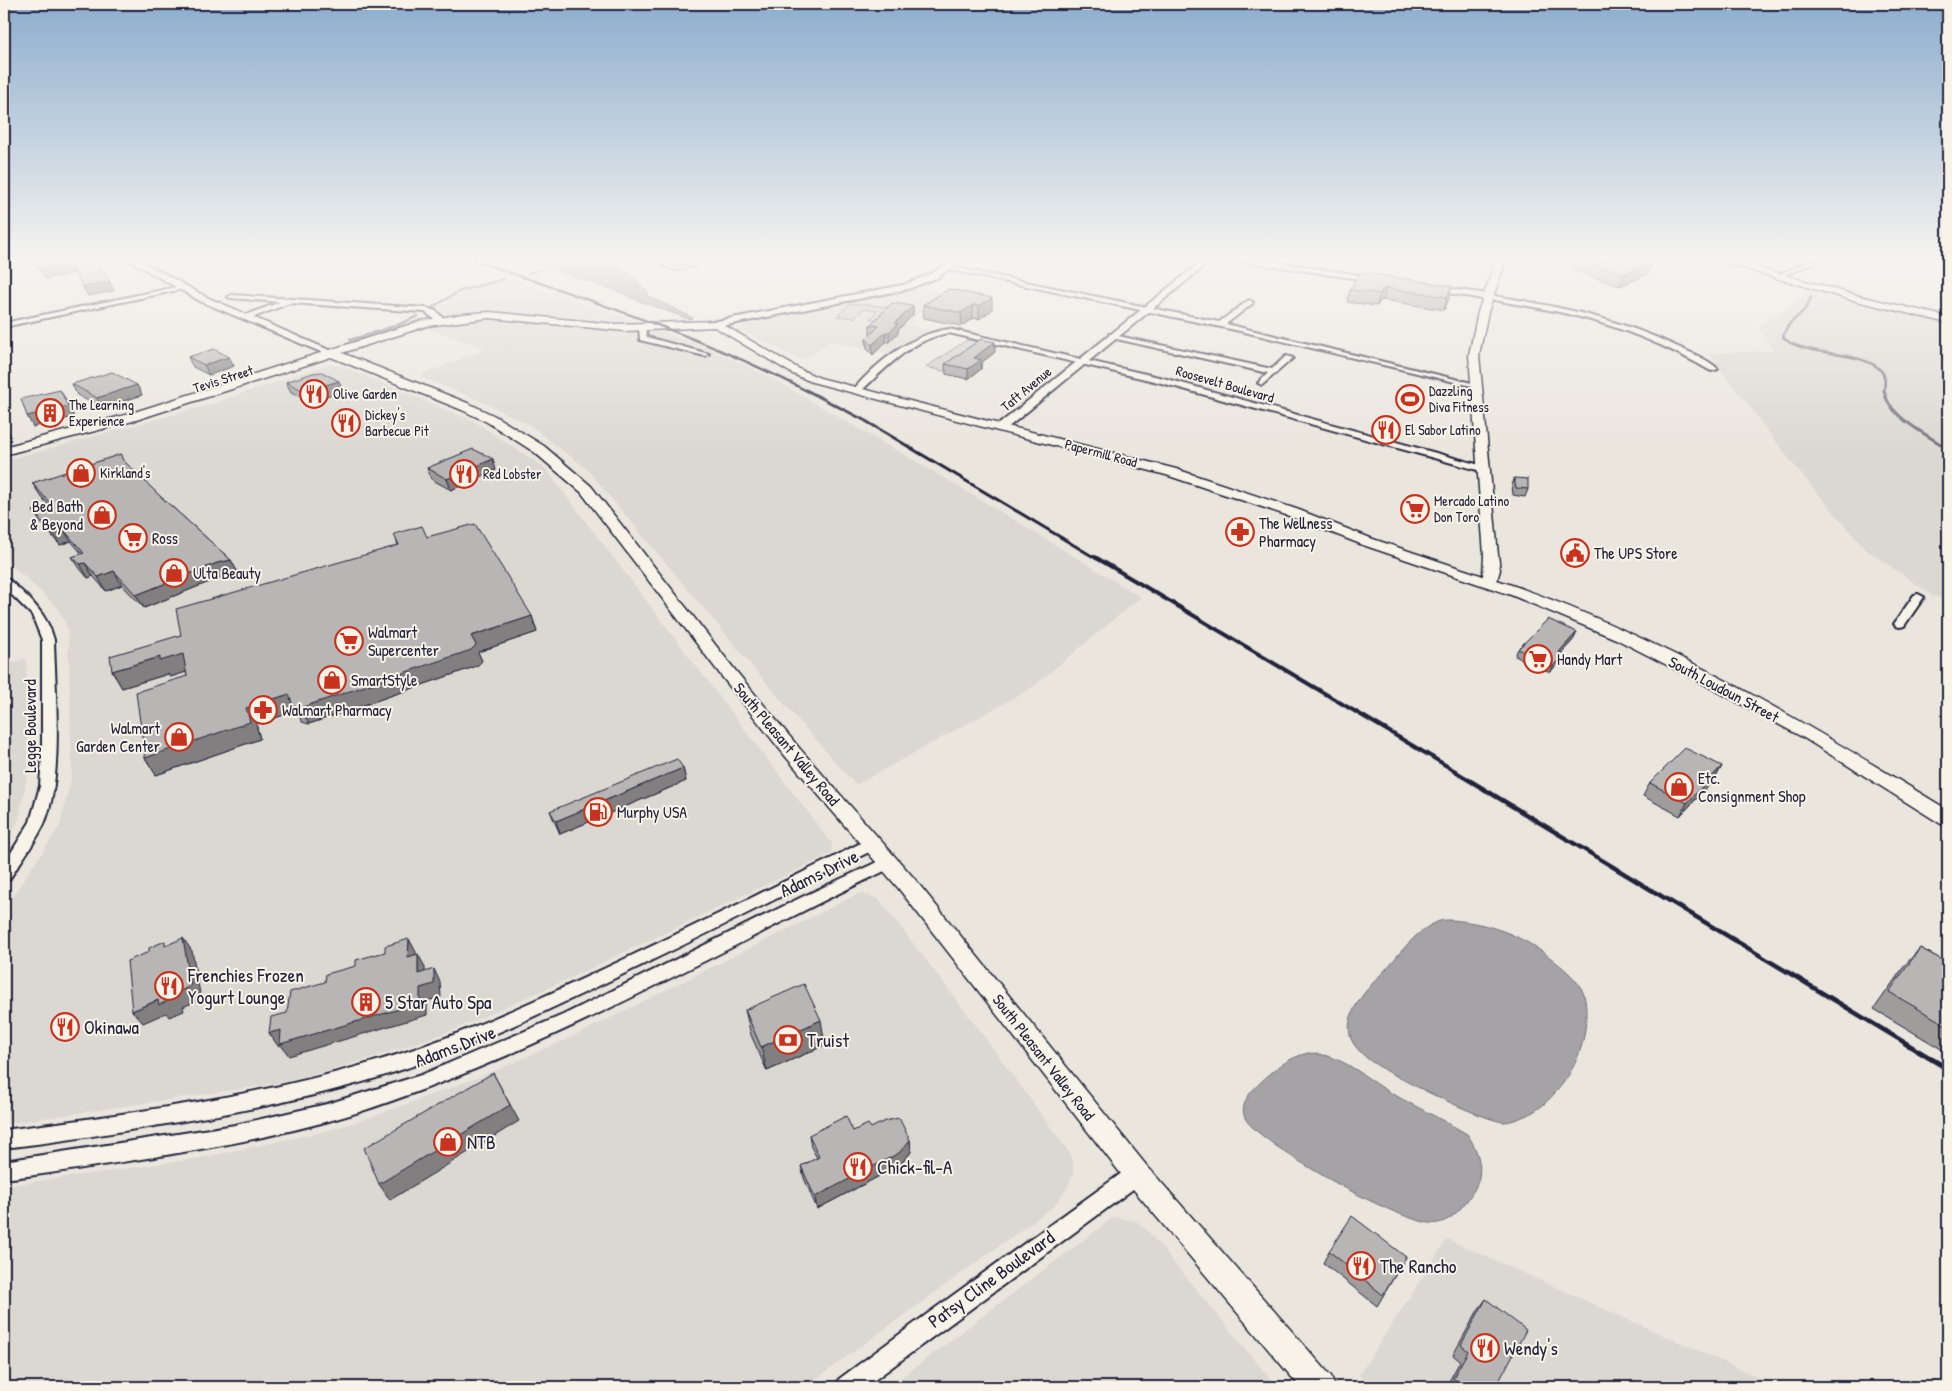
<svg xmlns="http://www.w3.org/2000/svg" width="1952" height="1391" viewBox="0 0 1952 1391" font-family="'Patrick Hand',sans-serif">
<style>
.built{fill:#dbd8d2}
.green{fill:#cdc9c6;stroke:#787680}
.water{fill:#a6a3a6;stroke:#716f7b}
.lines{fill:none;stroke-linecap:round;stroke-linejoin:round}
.stream-far1{stroke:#716f7b;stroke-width:2.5}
.stream{stroke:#716f7b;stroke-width:3}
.minor-casing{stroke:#22223b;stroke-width:4}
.tertiary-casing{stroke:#22223b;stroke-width:4}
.secondary-casing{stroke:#22223b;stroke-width:3}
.primary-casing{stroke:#22223b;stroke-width:3}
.minor{fill:#f7f3e8;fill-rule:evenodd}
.tertiary{fill:#f7f3e8;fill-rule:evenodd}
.secondary{fill:#f7f3e8;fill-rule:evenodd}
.primary{fill:#f7f3e8;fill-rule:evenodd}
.rail-far4{stroke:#22223b;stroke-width:2.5}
.rail-far3{stroke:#22223b;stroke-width:3}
.rail-far2{stroke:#22223b;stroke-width:4}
.rail-far1{stroke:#22223b;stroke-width:4.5}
.rail{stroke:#22223b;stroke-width:5.5}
.wall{fill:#9e9d9c;stroke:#22223b}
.shaded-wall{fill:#817f7f;stroke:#22223b}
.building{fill:#b8b6b5;stroke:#22223b}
.labels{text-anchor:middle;stroke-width:4;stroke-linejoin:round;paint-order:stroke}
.far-street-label{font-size:14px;fill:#22223b;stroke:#f7f3e8}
.far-poi-label{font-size:14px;fill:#22223b;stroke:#f7f3e8;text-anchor:start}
.poi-label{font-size:16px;fill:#22223b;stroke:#f7f3e8;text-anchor:start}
.street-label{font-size:16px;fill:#22223b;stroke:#f7f3e8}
.near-street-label{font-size:19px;fill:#22223b;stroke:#f7f3e8}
.near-poi-label{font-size:19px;fill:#22223b;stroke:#f7f3e8;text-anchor:start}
</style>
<rect width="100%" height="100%" fill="#eae6de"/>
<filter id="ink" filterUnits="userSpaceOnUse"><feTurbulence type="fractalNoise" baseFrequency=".02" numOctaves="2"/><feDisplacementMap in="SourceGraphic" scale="10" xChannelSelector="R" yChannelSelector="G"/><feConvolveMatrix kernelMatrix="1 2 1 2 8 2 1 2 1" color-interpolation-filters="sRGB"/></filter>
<g filter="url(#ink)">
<path class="built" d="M514,280l121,41 73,27 60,28 190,110 183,111 -111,92 -174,96 -71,-80 -199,-237 -58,-44 -47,-23 -62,-25 67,-27 -59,-21 23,-6 -11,-15 25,-15z
M923,287l18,4 -32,33 23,7 -40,23 -61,-12 -30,18 -62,-31 9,-7z
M1808,291l49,13 91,21v275l-15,-4 -69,-48 -71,-84 -85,-111 66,-2 -16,-25 28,-16z
M333,365l8,1 133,55 71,47 287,376 -1,10 -267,127 -113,50 -67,23 -55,17 -55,13 -270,40v-215l56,-83 12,-52 -4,-140 -3,-12 -9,-16 -52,-48v-97l200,-55 119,-40z
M26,658l2,113 -9,48 -15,29v-182z
M860,893l19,6 96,125 96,131 2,9v9l-4,12 -15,21 -249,181h-801v-201l196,-28 126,-27 48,-15 116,-43 88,-39z
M1114,1217l22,4 10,8 131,158h-388z
M1447,1239l333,148h-411l-10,-12z"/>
<path class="green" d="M851,303l56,6 -22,11 -15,-1 7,-8 -14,-2 -9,9 -17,-2z
M967,340l16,3 -39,28 -18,-4z"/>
<path class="water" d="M525,260h91l32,32v4l45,22 -4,1 -60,-22 -6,-4z
M1451,920c39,3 70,15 101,39 10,8 22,17 29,29 5,9 5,19 5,29 -1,35 -17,65 -43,88 -9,8 -27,16 -38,17 -20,0 -120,-49 -137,-63 -7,-6 -16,-14 -18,-24 -6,-25 22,-51 37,-67 14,-16 30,-38 50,-46 4,-2 10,-2 14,-2z
M1308,1053c34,1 56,24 83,40 25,14 51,26 76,41 12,17 18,38 7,56 -8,13 -20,30 -36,33 -28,7 -180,-79 -193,-105 -6,-14 6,-27 16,-36 15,-14 27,-24 47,-29z"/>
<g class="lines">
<path class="stream-far1" d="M529,273l12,-4
M1811,296c-3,19 -24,22 -28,41 17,21 92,12 101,39 2,5 0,11 0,16
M433,307l27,-16 44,-12
M350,340l48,-15 20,-9"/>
<path class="stream" d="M1884,390c3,27 45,45 64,59"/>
<defs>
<path id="minor" d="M660,260h6l3,4 8,2 13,-2 2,-4h6l-4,6 -17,4 -12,-3z
M1812,260h9l-41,17 -5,-1z
M948,266l271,56 30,-22 4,2 -1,2 -26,20 254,61 -4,2 -236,-56 -294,-62 -1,-1z
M181,286l3,2 -1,1 -179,38v-4z
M232,295l194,13 10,3 9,9 -7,2 -13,-10 -135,-9 -41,16 -4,-2 1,-2 34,-13 -50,-4 -2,-1z
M1488,295c65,10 130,23 190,52 13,6 30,12 40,22l-7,2c-43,-25 -87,-43 -135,-55 -30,-8 -60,-11 -90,-18l-2,-1z
M639,328h6l2,9 62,17 -4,2 -65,-16z
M949,329l214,49 324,89 2,2 -2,2h-6l-323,-89 -209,-49c-36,5 -63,35 -89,59l-7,-2c24,-28 59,-56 96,-61z
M1109,334l163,35 14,-13 7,2 -31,27 -4,-2 10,-10 -156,-35h-3z
M4,578l4,1c20,18 39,34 46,61 1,50 10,139 -10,184 -9,19 -24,38 -35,56l-5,2v-18l26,-42 10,-36 2,-30v-116l-10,-25 -28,-28z
M1918,594l6,3 -20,29 -4,1 -4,-1 -2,-2 20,-29z
M872,839l5,1 2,4 -2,4c-89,45 -178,90 -268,133 -69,33 -138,66 -211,90 -75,25 -154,40 -232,53 -54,9 -108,18 -162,24v-18c160,-21 324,-42 474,-105 91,-38 180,-82 269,-125 28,-14 56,-28 83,-41 14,-7 28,-16 42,-20z
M888,857l5,2 2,4 -2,4c-172,82 -338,179 -519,240 -70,24 -143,37 -214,49 -52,8 -104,17 -156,23v-18l231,-36 92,-21 94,-29 142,-60 239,-118z
M1137,1165l7,2 3,7 -3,7 -279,206h-29l3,-8 84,-62 207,-150z"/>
<path id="tertiary" d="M129,260h10l67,37 130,56 -2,2h-6l-128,-54z
M953,260h9l-25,18 -29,11 -191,38 -4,-3 4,-3 186,-36 28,-11z
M1203,260h9l-206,169h-8l-1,-2 1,-2z
M1243,260h20l115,18 4,2 -4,2 -131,-20z
M1428,286l60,8 4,3 -4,3 -57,-10h-3z"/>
<path id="secondary" d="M1496,260h10l-18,52 -9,43 19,200 2,15 -3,10c161,54 307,142 451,230v16l-7,-2 -137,-86 -104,-56 -84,-43 -105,-44 -148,-50 -74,-29 -123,-41 -354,-93 -19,-8 -78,-47 -90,4 -136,-13 -62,8 -85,27 128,51 25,12 49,30 47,40 144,184 65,79 113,128 233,288 185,211 4,11h-35l-172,-204 -229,-294 -113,-132 -63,-79 -142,-186 -47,-40 -47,-30 -25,-12 -131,-53 -198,64 -129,34v-8l121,-32 296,-94 42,-7 26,-2 126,12 102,-3 84,49 19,8 356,91 123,41 74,29 110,37 1,-21 -15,-200 9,-43z"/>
<path id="primary" d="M1715,260h16l124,35 93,22v6l-100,-24z"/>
</defs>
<use href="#minor" class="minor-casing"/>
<use href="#tertiary" class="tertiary-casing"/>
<use href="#secondary" class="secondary-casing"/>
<use href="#primary" class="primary-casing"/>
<use href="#minor" class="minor"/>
<use href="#tertiary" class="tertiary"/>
<use href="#secondary" class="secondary"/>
<use href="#primary" class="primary"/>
<path class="rail-far4" d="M473,260c114,39 228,76 336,132"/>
<path class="rail-far3" d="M806,390l58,30 233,139"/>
<path class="rail-far2" d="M1095,557l362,215"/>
<path class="rail-far1" d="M1454,771l453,273"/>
<path class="rail" d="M1905,1043l43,26"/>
</g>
<path class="wall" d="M1575,260h70l3,14 -28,12 -48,-16z
M1360,272l89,26 -5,12 -61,-10 -3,1 -3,5 -30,-4 3,-12z
M949,289l43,21 -13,9 -6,-1 -11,8 -38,-8 -1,-13z
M913,306v9l-15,15v3l-9,9h-3l-13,13 -6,-6 -1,-10 5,-5h-1v-9z
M995,352l-14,11v6l-13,10 -22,-5 -1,-10z
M188,357h41l5,9 -25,9 -16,-8z
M286,382l57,9 -34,10 -18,-9z
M72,384l65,1 5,10 -40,13 -25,-13z
M126,464l34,32 71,64 7,13 -14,3 -80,32 -22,-23 -16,6 -13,-15 -5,2 -7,-8 -9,-13 10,-3 -11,-13 -11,4 -19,-22 -8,-12 15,-6 -8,-10 -8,-12z
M427,468l69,2 -45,20 -20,-11z
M1514,478l14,11 -3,8 -12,-2 -1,-10z
M394,534l33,3 105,79 5,16 -59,20 4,9 -5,5 -168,58 -7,-2 -6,-11 -40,13 4,15 -104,36 -11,-17 42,-82 -1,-4 -16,5 -2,-3 -46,14 -10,-17 69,-36 217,-90z
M1574,639l-13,14v8l-11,11 -35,-16 3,-7z
M1722,766l-7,13 -35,37 -37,-20 7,-13z
M683,768l3,13 -126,53 -5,-11 -5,-12z
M1920,948l28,15v90l-74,-44 31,-44z
M745,1010l80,35 -58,26 -16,-36z
M871,1128l39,12 1,12 -11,13 -83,44 -13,-31 -3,-12 16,-8 -6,-11 -2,-12 44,-4z
M1329,1251l77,6 -29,49 -54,-43z
M1486,1299l10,88h-50l14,-26 -7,-6 25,-45z"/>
<path class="shaded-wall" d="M1653,263l-5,11 -28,12 5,-12z
M70,264l5,9 -30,6 -5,-9z
M110,282l4,9 -26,5 -5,-9z
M1452,286l-3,12 -5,12 3,-13z
M1386,288l-3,12 -3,1 -3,5 3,-12 3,-5z
M992,298v12l-13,9v-13z
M973,305v13l-11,8 -1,-13z
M913,306v9l-15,15v3l-9,9v-10l6,-9z
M886,332v10l-13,13 -1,-10z
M995,342v10l-14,11v6l-13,10v-10l6,-11z
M229,357l5,9 -25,9 -5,-10z
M339,381l4,10 -34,10 -5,-10z
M137,385l5,10 -40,13 -5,-10z
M60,390l6,10 8,17 -41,10 -6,-11z
M4,420l6,15 -6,2z
M493,459l3,11 -45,20 -4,-11z
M63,529l8,12 -11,4 -8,-13z
M231,560l7,13 -14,3 -80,32 -8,-13 81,-32z
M85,563l8,13 -5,2 -8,-14z
M114,571l8,14 -16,6 -8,-14z
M532,616l5,16 -59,20 4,9 -5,5 -168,58 -9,-16 171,-72z
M1577,632l-3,7 -18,20 3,-7z
M183,654l10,16 -23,7 -2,-3 -46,14 -10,-17 48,-14z
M1564,654l-3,7 -11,11 3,-6z
M289,694l4,12 3,5 -40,13 4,15 -104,36 -11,-17 101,-50z
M1722,766l-7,13 -35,37 7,-13z
M683,768l3,13 -126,53 -4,-13z
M183,938l9,13 9,48 -18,8 1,4 -15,6 -3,-4 -23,10 -11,-12 41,-17z
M409,939l7,13 -1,18 -7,-13z
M418,954l7,13v19l-7,-12z
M434,969l6,13 1,15 -14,4v14l-138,41 -8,-11 -3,1 -9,-13 151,-45z
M821,1020l4,25 -58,26 -6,-24z
M493,1073l26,48 -129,79 -11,-16z
M910,1140l1,12 -11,13 -83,44 -2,-12z"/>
<path class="building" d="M34,260h58l6,4 12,18 -27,5 -13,-23 -30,6z
M1579,260h66l8,3 -28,11z
M1360,272l92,14 -5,11 -61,-9 -3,1 -3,5 -30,-4z
M949,289l43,9 -13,8 -6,-1 -12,8 -38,-8z
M892,303l21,3 -18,17 3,1 -9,8h-3l-14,13 -6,-6 13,-13 -9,-1z
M981,339l14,3 -21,16 7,2 -13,9 -23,-5z
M214,349l15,8 -25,8 -16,-8z
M112,372l25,13 -40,13 -25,-14z
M322,372l17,9 -35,10 -18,-9 27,-9z
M60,390l8,16 -41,10 -6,-17z
M473,449l20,10 -46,20 -20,-11z
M121,454l1,5 38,37 71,64 -14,3 -81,32 -22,-24 -16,6 -13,-14 -5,1 -8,-7 12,-4 -21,-24 -11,3 -19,-21 18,-7 -19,-21z
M1514,478l14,1v10l-12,-1z
M475,524l57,92 -61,20 5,9 -5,5 -171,58 -7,-2 -4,-12 -43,14 4,14 -105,36 -9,-66 51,-16 -4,-22 -23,7v-4l-48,14 -2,-15 71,-21 -5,-26 223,-64 -5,-11 28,-8 5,11z
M1548,619l29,13 -18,20 5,2 -11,12 -35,-17z
M1685,748l37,18 -35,37 -37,-20z
M677,759l6,9 -127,53 -6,-10z
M183,938l8,48 -18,8v4l-14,7 -1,-5 -26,11 -5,-50 22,-9v-4l16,-7v5z
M409,939l-1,18 10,-3v20l16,-5v15l-14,4v15l-140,41 1,-14 -12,3 2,-16 16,-4 3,-21 35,-10 1,-8 30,-8v-6l29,-8v-6z
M1920,948l28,15v63l-59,-34z
M804,984l17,36 -60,27 -16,-37z
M493,1073l17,32 -131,79 -15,-36z
M846,1116l7,15 15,-7 3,4 14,-7 14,-3 11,22 -11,13 -84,44 -14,-31 18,-9 -10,-22z
M1352,1216l54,41 -23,38 -54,-44z
M1486,1299l40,31 -30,57h-31l-12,-9 15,-27 -7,-6z"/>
</g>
<linearGradient id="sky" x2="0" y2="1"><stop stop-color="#8dadce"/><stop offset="0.57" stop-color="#f6f4f0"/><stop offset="1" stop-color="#f6f4f0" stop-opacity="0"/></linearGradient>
<rect width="1952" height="455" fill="url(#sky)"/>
<defs>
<symbol id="restaurant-ring" viewBox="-11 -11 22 22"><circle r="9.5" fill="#f7f3e8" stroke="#c8321e" stroke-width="1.5"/><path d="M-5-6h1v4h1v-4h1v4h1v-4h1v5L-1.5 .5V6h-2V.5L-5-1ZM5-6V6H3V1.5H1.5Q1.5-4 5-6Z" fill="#c8321e"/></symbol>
<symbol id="stadium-ring" viewBox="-11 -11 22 22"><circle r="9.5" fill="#f7f3e8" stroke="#c8321e" stroke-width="1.5"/><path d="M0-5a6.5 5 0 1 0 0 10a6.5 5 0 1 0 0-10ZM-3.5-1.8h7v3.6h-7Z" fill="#c8321e"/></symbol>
<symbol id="building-ring" viewBox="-11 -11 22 22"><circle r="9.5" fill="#f7f3e8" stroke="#c8321e" stroke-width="1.5"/><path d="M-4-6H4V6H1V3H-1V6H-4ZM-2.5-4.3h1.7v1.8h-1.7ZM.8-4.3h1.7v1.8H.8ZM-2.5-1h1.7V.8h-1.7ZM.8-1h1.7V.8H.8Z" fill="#c8321e"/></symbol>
<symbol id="shop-ring" viewBox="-11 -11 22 22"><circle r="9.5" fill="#f7f3e8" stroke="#c8321e" stroke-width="1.5"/><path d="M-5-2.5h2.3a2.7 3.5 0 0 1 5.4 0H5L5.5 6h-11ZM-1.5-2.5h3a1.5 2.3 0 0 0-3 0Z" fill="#c8321e"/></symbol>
<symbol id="supermarket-ring" viewBox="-11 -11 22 22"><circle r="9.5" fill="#f7f3e8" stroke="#c8321e" stroke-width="1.5"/><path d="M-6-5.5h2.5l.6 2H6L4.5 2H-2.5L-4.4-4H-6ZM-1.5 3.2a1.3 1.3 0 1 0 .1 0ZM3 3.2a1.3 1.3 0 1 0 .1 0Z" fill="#c8321e"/></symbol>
<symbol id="pharmacy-ring" viewBox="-11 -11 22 22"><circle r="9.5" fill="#f7f3e8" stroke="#c8321e" stroke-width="1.5"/><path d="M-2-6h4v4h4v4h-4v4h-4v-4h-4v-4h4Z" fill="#c8321e"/></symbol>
<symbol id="civic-ring" viewBox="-11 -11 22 22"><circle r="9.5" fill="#f7f3e8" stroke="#c8321e" stroke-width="1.5"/><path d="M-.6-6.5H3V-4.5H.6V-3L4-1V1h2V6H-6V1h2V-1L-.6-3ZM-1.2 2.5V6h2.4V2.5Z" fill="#c8321e"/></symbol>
<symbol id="fuel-ring" viewBox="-11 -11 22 22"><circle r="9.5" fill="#f7f3e8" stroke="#c8321e" stroke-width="1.5"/><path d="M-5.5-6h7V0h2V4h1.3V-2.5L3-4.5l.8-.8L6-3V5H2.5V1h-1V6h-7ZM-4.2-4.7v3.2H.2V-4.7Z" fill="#c8321e"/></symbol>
<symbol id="bank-ring" viewBox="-11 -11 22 22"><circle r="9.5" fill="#f7f3e8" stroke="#c8321e" stroke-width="1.5"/><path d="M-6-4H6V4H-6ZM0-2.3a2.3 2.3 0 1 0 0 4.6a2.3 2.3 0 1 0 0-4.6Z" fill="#c8321e"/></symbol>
</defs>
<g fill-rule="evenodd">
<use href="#restaurant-ring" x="298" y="378" width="32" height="32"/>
<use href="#stadium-ring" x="1394" y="383" width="32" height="32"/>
<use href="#building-ring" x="34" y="397" width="32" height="32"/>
<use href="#restaurant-ring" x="330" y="407" width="32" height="32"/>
<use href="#restaurant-ring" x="1370" y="414" width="32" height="32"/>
<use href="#shop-ring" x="65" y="457" width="32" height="32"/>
<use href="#restaurant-ring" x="448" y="458" width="32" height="32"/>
<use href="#supermarket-ring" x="1399" y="493" width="32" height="32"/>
<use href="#shop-ring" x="86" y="499" width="32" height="32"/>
<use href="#pharmacy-ring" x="1224" y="516" width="32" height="32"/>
<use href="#supermarket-ring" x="117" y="522" width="32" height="32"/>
<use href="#civic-ring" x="1559" y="537" width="32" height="32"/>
<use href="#shop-ring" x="158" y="557" width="32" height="32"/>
<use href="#supermarket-ring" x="333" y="625" width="32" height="32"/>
<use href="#supermarket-ring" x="1522" y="643" width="32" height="32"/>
<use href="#shop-ring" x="316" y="664" width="32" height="32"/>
<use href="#pharmacy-ring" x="247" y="694" width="32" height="32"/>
<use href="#shop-ring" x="163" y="721" width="32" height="32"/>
<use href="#shop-ring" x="1663" y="771" width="32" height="32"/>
<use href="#fuel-ring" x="582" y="796" width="32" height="32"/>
<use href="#restaurant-ring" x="153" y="970" width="32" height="32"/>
<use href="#building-ring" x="350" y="986" width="32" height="32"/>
<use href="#restaurant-ring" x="49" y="1011" width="32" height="32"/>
<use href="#bank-ring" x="772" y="1024" width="32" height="32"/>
<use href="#shop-ring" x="432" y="1126" width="32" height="32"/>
<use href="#restaurant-ring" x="842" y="1151" width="32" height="32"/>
<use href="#restaurant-ring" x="1345" y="1250" width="32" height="32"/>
<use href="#restaurant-ring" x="1469" y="1332" width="32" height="32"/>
</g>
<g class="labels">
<g class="far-street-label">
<text transform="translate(223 379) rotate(-18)" y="5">Tevis Street</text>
<text transform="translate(1225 384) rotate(16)" y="5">Roosevelt Boulevard</text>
<text transform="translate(1026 389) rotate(-40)" y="5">Taft Avenue</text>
<text transform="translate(1101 453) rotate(15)" y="5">Papermill Road</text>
</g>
<g class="far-poi-label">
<text x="1429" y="396">Dazzling<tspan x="1429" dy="16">Diva Fitness</tspan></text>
<text x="333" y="399">Olive Garden</text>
<text x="69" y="410">The Learning<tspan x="69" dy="16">Experience</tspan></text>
<text x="365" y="420">Dickey's<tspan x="365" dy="16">Barbecue Pit</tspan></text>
<text x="1405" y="435">El Sabor Latino</text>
<text x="100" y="478">Kirkland's</text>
<text x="483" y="479">Red Lobster</text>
<text x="1434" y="506">Mercado Latino<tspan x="1434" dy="16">Don Toro</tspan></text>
</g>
<g class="poi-label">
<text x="83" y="512" text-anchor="end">Bed Bath<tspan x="83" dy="18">&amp; Beyond</tspan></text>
<text x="1259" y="529">The Wellness<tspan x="1259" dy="18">Pharmacy</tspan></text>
<text x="152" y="544">Ross</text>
<text x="1594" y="559">The UPS Store</text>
<text x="193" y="579">Ulta Beauty</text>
<text x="368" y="638">Walmart<tspan x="368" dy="18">Supercenter</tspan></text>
<text x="1557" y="665">Handy Mart</text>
<text x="351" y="686">SmartStyle</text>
<text x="282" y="716">Walmart Pharmacy</text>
<text x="160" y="734" text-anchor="end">Walmart<tspan x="160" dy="18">Garden Center</tspan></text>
<text x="1698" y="784">Etc.<tspan x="1698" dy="18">Consignment Shop</tspan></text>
<text x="617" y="818">Murphy USA</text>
</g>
<g class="street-label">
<text transform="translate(1724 689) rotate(28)" y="6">South Loudoun Street</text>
<text transform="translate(30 726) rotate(-90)" y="6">Legge Boulevard</text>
<text transform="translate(787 744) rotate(50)" y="6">South Pleasant Valley Road</text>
<text transform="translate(1044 1057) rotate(52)" y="6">South Pleasant Valley Road</text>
</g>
<g class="near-street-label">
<text transform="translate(819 873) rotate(-26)" y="7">Adams Drive</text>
<text transform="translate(455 1046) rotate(-21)" y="7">Adams Drive</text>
<text transform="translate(991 1279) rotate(-36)" y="7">Patsy Cline Boulevard</text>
</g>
<g class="near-poi-label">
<text x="188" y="982">Frenchies Frozen<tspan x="188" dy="22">Yogurt Lounge</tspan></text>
<text x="385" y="1009">5 Star Auto Spa</text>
<text x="84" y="1034">Okinawa</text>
<text x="807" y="1047">Truist</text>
<text x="467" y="1149">NTB</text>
<text x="877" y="1174">Chick-fil-A</text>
<text x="1380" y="1273">The Rancho</text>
<text x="1504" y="1355">Wendy's</text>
</g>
</g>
<rect width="1952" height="1391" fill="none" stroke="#f7f3e8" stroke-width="20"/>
<rect x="10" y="10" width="1932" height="1371" fill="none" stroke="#22223b" stroke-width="2" filter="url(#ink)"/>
</svg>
